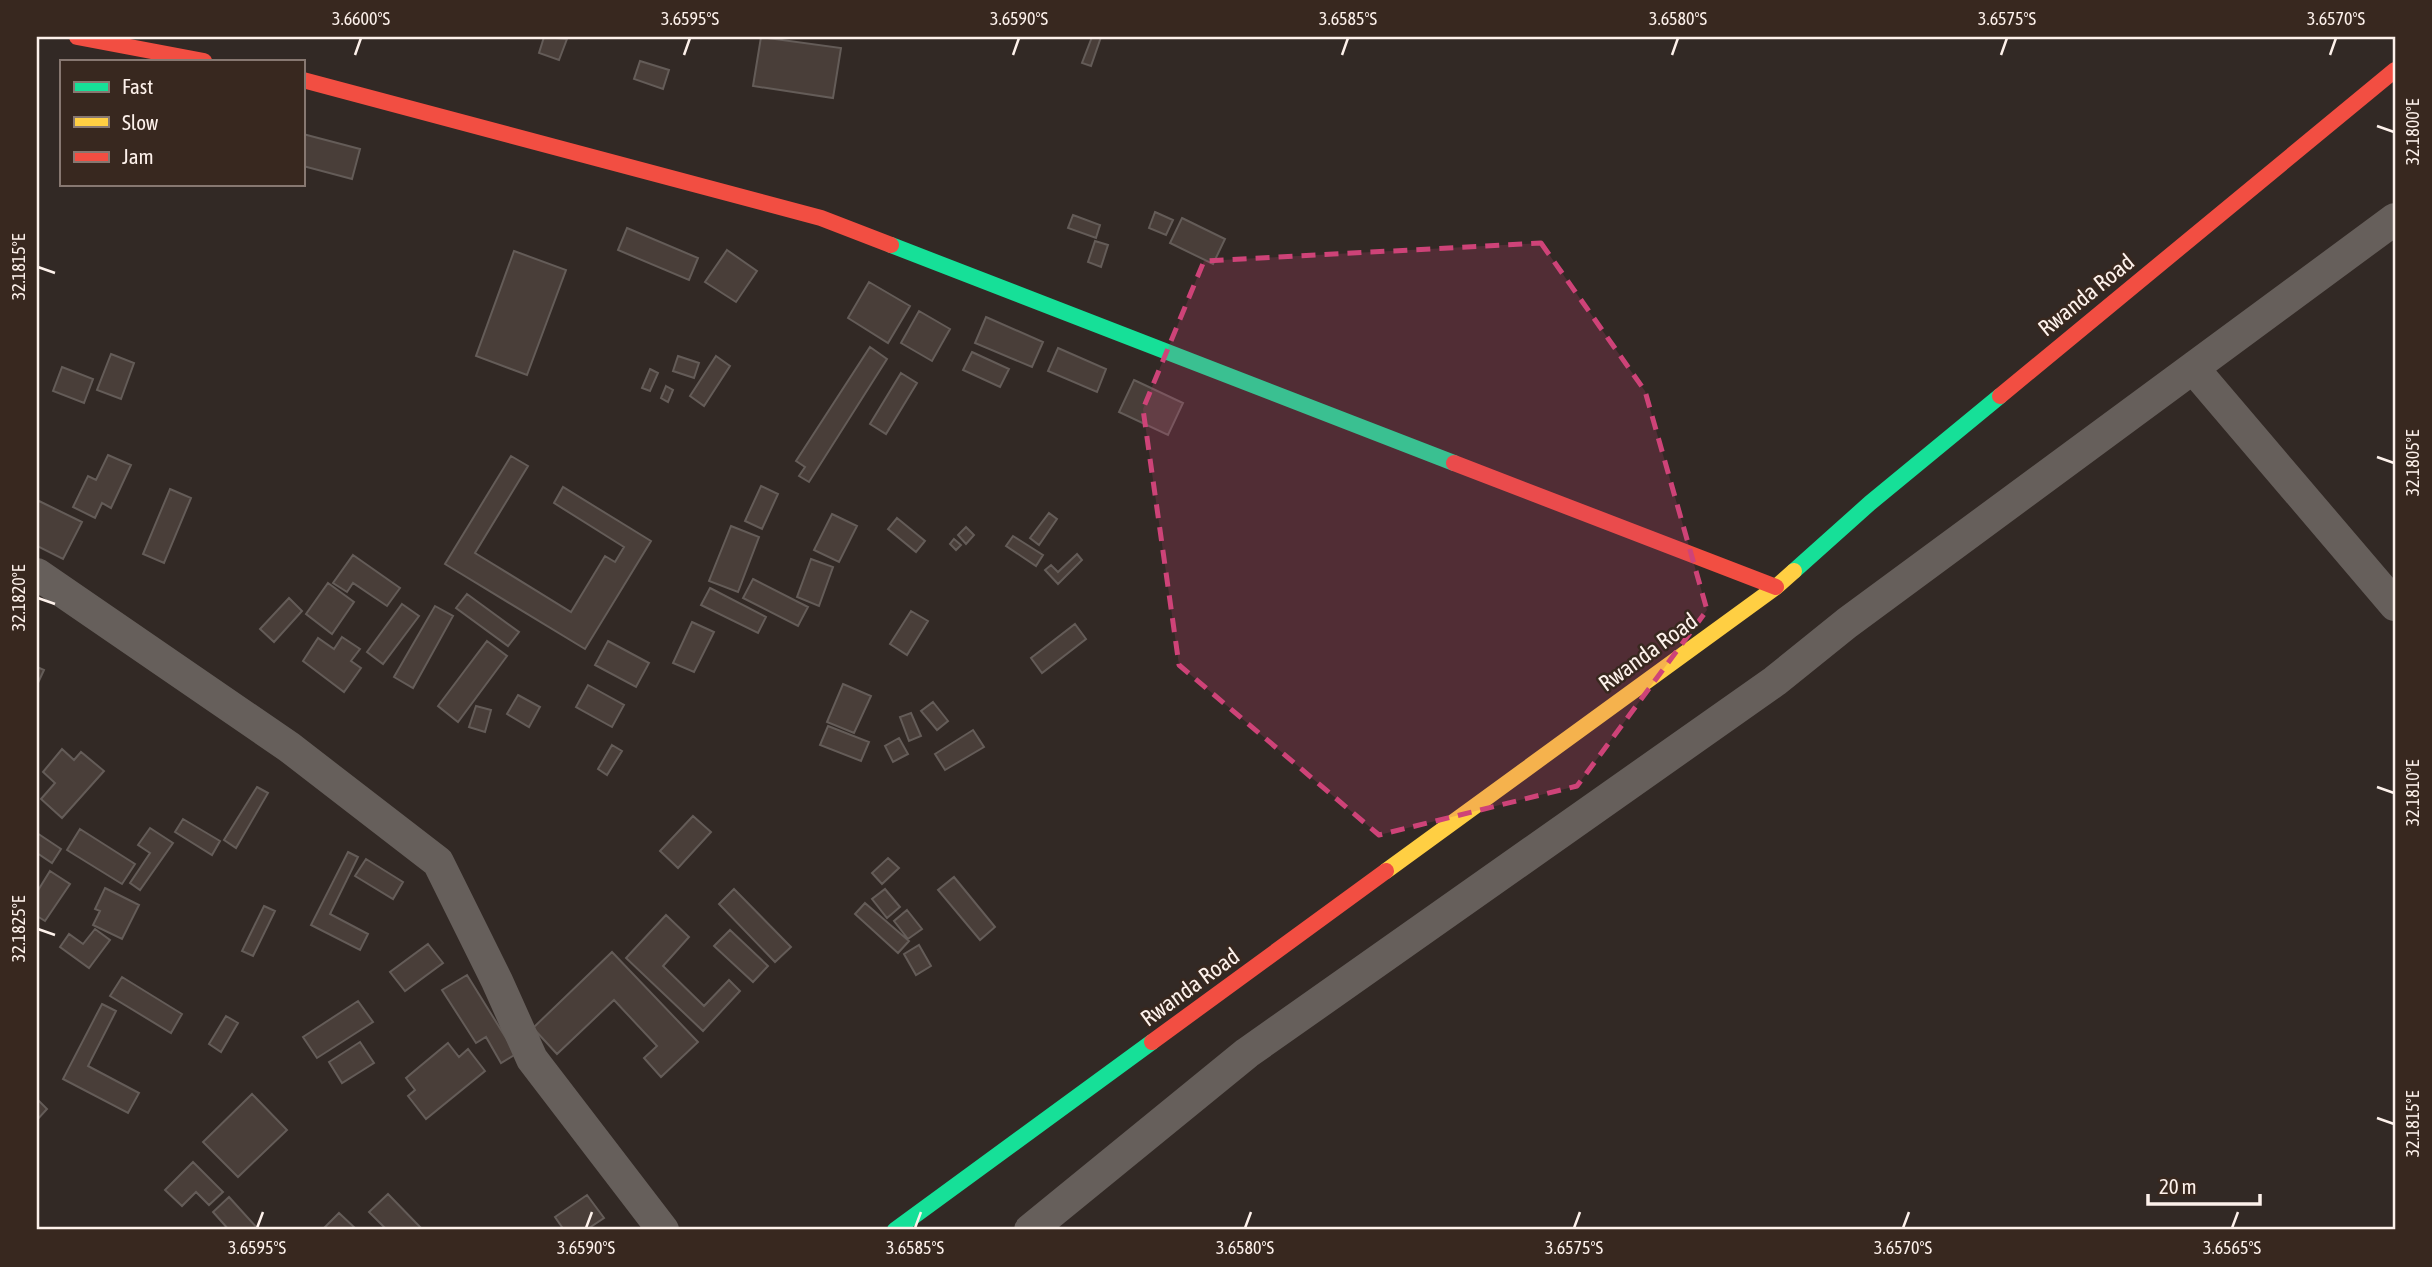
<svg xmlns="http://www.w3.org/2000/svg" width="2432" height="1267" viewBox="0 0 2432 1267" font-family="'Asap Condensed',sans-serif">
<style>
.building{fill:#493e39;stroke:#645c58;stroke-width:2}
.lines{fill:none;stroke-linecap:round;stroke-linejoin:round}
.street{stroke:#665f5b;stroke-width:32}
.fast{stroke:#16e098;stroke-width:16}
.slow{stroke:#ffcf43;stroke-width:16}
.jam{stroke:#f24e42;stroke-width:16}
.marked{fill:#ce4378;fill-opacity:0.2;stroke:#ce4378;stroke-width:5;stroke-dasharray:14 9;stroke-linejoin:round}
.ticks{fill:none;stroke:#fdf1eb;stroke-width:2.5}
.labels{text-anchor:middle;stroke-width:5;stroke-linejoin:round;paint-order:stroke}
.street-label{font-size:23px;fill:#fdf1eb;stroke:#38281f}
.neatline{fill:none;stroke:#fdf1eb;stroke-width:2.5}
.ticks-label{font-size:18px;text-anchor:middle;fill:#fdf1eb}
</style>
<rect width="100%" height="100%" fill="#322925"/>
<path class="building" d="M544,37l23,2 -8,21 -20,-7z
M761,37l80,11 -8,50 -80,-12z
M1092,37h9l-10,29 -9,-3z
M640,61l29,9 -6,19 -29,-10z
M303,134l57,15 -8,30 -49,-13z
M1155,212l18,8 -7,15 -17,-7z
M1073,215l27,10 -4,13 -28,-10z
M1182,218l43,21 -12,25 -43,-21z
M627,228l71,30 -9,22 -71,-30z
M1095,241l13,4 -7,22 -13,-5z
M727,250l30,21 -21,31 -31,-20z
M514,251l52,19 -39,105 -51,-19z
M869,282l41,24 -22,37 -40,-25z
M919,311l31,18 -18,32 -31,-18z
M986,317l57,25 -11,25 -57,-24z
M870,347l17,12 -78,123 -10,-6 6,-9 -9,-6z
M1058,348l48,21 -9,23 -49,-21z
M972,352l37,17 -9,18 -37,-17z
M111,354l23,9 -13,36 -24,-9z
M678,356l21,7 -5,15 -21,-7z
M716,356l14,10 -26,40 -14,-10z
M62,367l31,12 -9,24 -31,-12z
M650,369l8,4 -8,18 -8,-3z
M901,373l16,10 -31,51 -16,-10z
M1134,380l49,23 -15,32 -49,-23z
M666,386l7,4 -5,12 -7,-4z
M108,455l23,10 -20,43 -9,-5 -7,15 -22,-11 15,-31 8,4z
M511,456l17,10 -53,87 96,59 34,-56 10,6 9,-15 -70,-44 9,-16 88,54 -66,108 -140,-85z
M761,486l17,8 -16,35 -17,-8z
M170,489l21,9 -27,65 -21,-9z
M39,501l43,21 -19,37 -26,-13v-41z
M1049,513l8,6 -18,26 -9,-7z
M832,514l25,12 -18,36 -25,-12z
M897,518l28,23 -9,11 -28,-23z
M731,526l28,11 -21,55 -29,-11z
M966,527l8,8 -8,9 -8,-9z
M1013,536l30,19 -7,11 -30,-20z
M954,539l7,6 -5,5 -6,-6z
M1077,554l5,6 -24,24 -13,-14 6,-5 7,7z
M353,555l47,33 -13,18 -34,-23 -6,9 -14,-9z
M811,559l22,8 -14,39 -22,-9z
M753,579l55,28 -10,19 -55,-28z
M328,583l26,19 -22,32 -26,-20z
M710,588l56,29 -8,16 -57,-28z
M467,594l52,38 -11,14 -52,-38z
M289,598l13,13 -28,31 -14,-13z
M402,604l17,12 -36,48 -16,-12z
M435,606l18,10 -40,72 -19,-11z
M911,611l17,10 -21,34 -17,-11z
M692,622l22,10 -20,40 -21,-9z
M1075,624l11,15 -44,34 -11,-15z
M342,637l18,12 -9,12 10,7 -17,24 -41,-31 15,-23 16,11z
M487,641l20,15 -49,66 -20,-16z
M608,641l41,22 -13,24 -41,-22z
M37,667l7,3 -7,15z
M843,684l28,12 -17,37 -27,-11z
M588,685l36,20 -12,22 -36,-20z
M518,695l22,12 -11,20 -22,-13z
M933,702l15,19 -11,9 -16,-19z
M476,706l15,4 -6,22 -16,-5z
M911,713l10,23 -12,5 -9,-24z
M828,726l41,16 -8,19 -41,-16z
M973,730l11,17 -39,23 -10,-16z
M899,738l9,16 -15,8 -8,-16z
M612,745l10,6 -15,24 -9,-6z
M62,749l12,11 7,-8 23,19 -42,47 -21,-19 14,-16 -12,-11z
M257,787l11,6 -32,55 -12,-8z
M693,816l18,16 -33,36 -18,-17z
M183,819l37,22 -8,14 -37,-23z
M150,828l23,15 -33,47 -10,-7 20,-30 -12,-8z
M80,829l55,35 -13,20 -55,-34z
M37,833l24,16 -9,14 -15,-10z
M348,852l10,5 -28,57 38,20 -8,16 -49,-25z
M888,858l11,10 -17,16 -10,-11z
M366,859l37,23 -10,17 -38,-23z
M50,871l20,13 -25,37 -8,-5v-24z
M954,877l41,50 -15,13 -42,-50z
M105,888l34,17 -17,34 -29,-14 7,-14 -5,-2z
M734,889l57,58 -16,15 -56,-58z
M885,889l15,18 -13,11 -15,-19z
M865,903l44,38 -11,12 -43,-39z
M264,906l11,5 -22,45 -11,-5z
M907,910l15,19 -14,10 -14,-18z
M666,915l23,22 -26,29 41,40 25,-26 11,11 -37,40 -77,-73z
M95,929l15,11 -21,28 -29,-21 9,-13 14,10z
M730,930l38,36 -15,16 -39,-36z
M428,944l15,19 -38,28 -15,-19z
M919,945l12,21 -15,9 -12,-21z
M612,952l86,90 -37,35 -17,-19 13,-12 -43,-46 -57,54 -24,-26z
M467,975l49,79 -15,9 -15,-26 -10,6 -34,-53z
M122,977l60,37 -11,19 -61,-37z
M358,1001l15,21 -56,36 -14,-21z
M102,1004l14,7 -28,55 51,27 -11,20 -65,-34z
M226,1016l12,7 -17,29 -12,-8z
M360,1042l14,21 -32,20 -13,-21z
M448,1043l11,14 9,-8 17,22 -59,48 -18,-23 7,-6 -9,-12z
M252,1094l35,36 -49,47 -35,-35z
M37,1099l10,10 -10,11z
M193,1162l30,30 -14,13 -13,-13 -14,14 -17,-16z
M388,1194l35,36h-36l-18,-18z
M587,1195l17,23 -18,12h-22l-9,-13z
M229,1197l30,33h-30l-16,-18z
M339,1213l16,15 -2,2h-31z"/>
<g class="lines">
<path class="street" d="M2193,368l202,237
M37,574l252,173 149,115 59,119 35,78 131,171
M1030,1230l217,-177 528,-372 72,-58 548,-404"/>
<path class="fast" d="M891,245l563,218
M1794,571l76,-68 130,-107
M895,1230l257,-188"/>
<path class="slow" d="M1386,871l390,-284 18,-16"/>
<path class="jam" d="M77,37l127,24
M303,80l518,138 70,27
M2000,396l395,-326
M1454,463l322,124
M1152,1042l234,-171"/>
</g>
<path class="marked" d="M1541,243l104,148 62,219 -130,176 -198,49 -200,-170 -36,-256 61,-148z"/>
<path class="ticks" d="M355,55l6,-17M684,55l6,-17M1013,55l6,-17M1342,55l6,-17M1672,55l6,-17M2001,55l6,-17M2330,55l6,-17M2377,126l17,6M38,267l17,6M2377,457l17,6M38,598l17,6M2377,787l17,6M38,929l17,6M2377,1118l17,6M257,1228l6,-16M586,1228l6,-16M915,1228l6,-16M1245,1228l6,-16M1574,1228l6,-16M1903,1228l6,-16M2232,1228l6,-16"/>
<g class="labels">
<g class="street-label">
<text transform="translate(2086 295) rotate(-39)" y="8">Rwanda Road</text>
<text transform="translate(1648 652) rotate(-36)" y="8">Rwanda Road</text>
<text transform="translate(1190 987) rotate(-36)" y="8">Rwanda Road</text>
</g>
</g>
<rect width="2432" height="1267" fill="none" stroke="#38281f" stroke-width="77"/>
<rect x="60" y="60" width="245" height="126" fill="#38281f" stroke="#877871" stroke-width="2"/>
<rect x="74" y="82" width="35" height="10" fill="#16e098" stroke="#877871" stroke-width="2"/>
<text x="122" y="94" font-size="21" fill="#fdf1eb">Fast</text>
<rect x="74" y="117" width="35" height="10" fill="#ffcf43" stroke="#877871" stroke-width="2"/>
<text x="122" y="130" font-size="21" fill="#fdf1eb">Slow</text>
<rect x="74" y="152" width="35" height="10" fill="#f24e42" stroke="#877871" stroke-width="2"/>
<text x="122" y="164" font-size="21" fill="#fdf1eb">Jam</text>
<path d="M2148 1194v10h112v-10" fill="none" stroke="#fdf1eb" stroke-width="3.5"/>
<text x="2159" y="1194" font-size="21" fill="#fdf1eb" stroke="#38281f" stroke-width="5" paint-order="stroke">20 m</text>
<rect x="38" y="38" width="2356" height="1190" class="neatline"/>
<g class="ticks-label">
<text x="361" y="25">3.6600°S</text>
<text x="690" y="25">3.6595°S</text>
<text x="1019" y="25">3.6590°S</text>
<text x="1348" y="25">3.6585°S</text>
<text x="1678" y="25">3.6580°S</text>
<text x="2007" y="25">3.6575°S</text>
<text x="2336" y="25">3.6570°S</text>
<text transform="translate(2413 132) rotate(-90)" y="6">32.1800°E</text>
<text transform="translate(19 267) rotate(-90)" y="6">32.1815°E</text>
<text transform="translate(2413 463) rotate(-90)" y="6">32.1805°E</text>
<text transform="translate(19 598) rotate(-90)" y="6">32.1820°E</text>
<text transform="translate(2413 793) rotate(-90)" y="6">32.1810°E</text>
<text transform="translate(19 929) rotate(-90)" y="6">32.1825°E</text>
<text transform="translate(2413 1124) rotate(-90)" y="6">32.1815°E</text>
<text x="257" y="1254">3.6595°S</text>
<text x="586" y="1254">3.6590°S</text>
<text x="915" y="1254">3.6585°S</text>
<text x="1245" y="1254">3.6580°S</text>
<text x="1574" y="1254">3.6575°S</text>
<text x="1903" y="1254">3.6570°S</text>
<text x="2232" y="1254">3.6565°S</text>
</g>
</svg>
